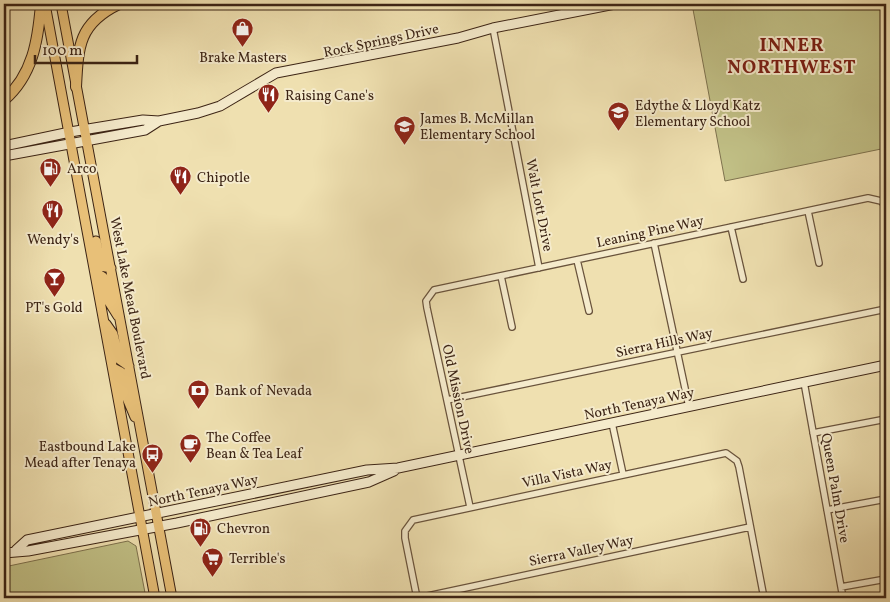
<svg xmlns="http://www.w3.org/2000/svg" width="890" height="602" viewBox="0 0 890 602" font-family="Vollkorn,serif">
<style>
.green{fill:#c1c086;stroke:#7e724e}
.lines{fill:none;stroke-linecap:round;stroke-linejoin:round}
.street-casing{stroke:#69533c;stroke-width:8}
.secondary-casing{stroke:#3c2415;stroke-width:11}
.primary-casing{stroke:#3c2415;stroke-width:11}
.highway-casing{stroke:#3c2415;stroke-width:12}
.street{stroke:#f5ebcc;stroke-width:5.5}
.secondary{stroke:#f5ebcc;stroke-width:9}
.primary{stroke:#e8c078;stroke-width:9}
.highway{stroke:#e8c078;stroke-width:10}
.labels{text-anchor:middle;stroke-width:4;stroke-linejoin:round;paint-order:stroke}
.street-label{font-size:14px;fill:#3c2415;stroke:#f5ebcc}
.poi-label{font-size:14px;fill:#3c2415;stroke:#f5ebcc;text-anchor:start}
.district-label{font-size:19px;font-weight:bold;letter-spacing:1px;fill:#7a1f14;stroke:#f5ebcc}
</style>
<rect width="100%" height="100%" fill="#efe0b0"/>
<filter id="stains"><feTurbulence type="fractalNoise" baseFrequency=".004" numOctaves="4"/><feColorMatrix values="0 0 0 0 .2 0 0 0 0 .09 0 0 0 0 .02 0 0 0 .5 -.17"/></filter>
<radialGradient id="worn" r=".72"><stop offset=".6" stop-color="#630" stop-opacity="0"/><stop offset="1" stop-color="#630" stop-opacity=".3"/></radialGradient>
<path class="green" d="M692,4h194v144l-161,33z
M128,541l8,5 10,52h-142v-31z"/>
<g class="lines">
<defs>
<path id="street" d="M493,28l46,240
M808,211l11,52
M731,227l12,52
M654,243l35,164
M577,260l12,51
M501,276l11,51
M804,382l39,216
M447,400l439,-91
M612,423l11,51
M813,433l73,-14
M470,507l-43,-199 -1,-7 8,-11 434,-92 13,3 5,6
M827,510l59,-11
M841,587l45,-8
M417,598l-12,-60v-7l8,-11 313,-67 11,8 2,6 25,131
M418,598l332,-71"/>
<path id="secondary" d="M4,146l66,-14 73,-12 16,1 39,-8 22,-7 56,-33 182,-35 35,-10 122,-24
M4,156l141,-26 14,-9
M16,550l11,-10 340,-70 31,-2 488,-103
M4,553l24,-2 149,-28 192,-41 25,-11"/>
<path id="primary" d="M45,4l110,594
M61,4l111,594
M96,241l5,25 10,2
M95,272l8,5 5,23 10,16
M106,324l7,10 6,25 10,7
M113,368l8,4 6,26 8,19"/>
<path id="highway" d="M76,87c2,-41 3,-64 43,-83
M4,100c29,-25 34,-60 37,-96"/>
</defs>
<use href="#street" class="street-casing"/>
<use href="#secondary" class="secondary-casing"/>
<use href="#primary" class="primary-casing"/>
<use href="#highway" class="highway-casing"/>
<use href="#street" class="street"/>
<use href="#secondary" class="secondary"/>
<use href="#primary" class="primary"/>
<use href="#highway" class="highway"/>
</g>
<defs>
<symbol id="shop-pin" viewBox="-11 -11 22 30"><path d="M0 17L-7.5 6A9.5 9.5 0 1 1 7.5 6Z" fill="#8f2418" stroke="#f5ebcc"/><path d="M-5-2.5h2.3a2.7 3.5 0 0 1 5.4 0H5L5.5 6h-11ZM-1.5-2.5h3a1.5 2.3 0 0 0-3 0Z" fill="#fff"/></symbol>
<symbol id="restaurant-pin" viewBox="-11 -11 22 30"><path d="M0 17L-7.5 6A9.5 9.5 0 1 1 7.5 6Z" fill="#8f2418" stroke="#f5ebcc"/><path d="M-5-6h1v4h1v-4h1v4h1v-4h1v5L-1.5 .5V6h-2V.5L-5-1ZM5-6V6H3V1.5H1.5Q1.5-4 5-6Z" fill="#fff"/></symbol>
<symbol id="school-pin" viewBox="-11 -11 22 30"><path d="M0 17L-7.5 6A9.5 9.5 0 1 1 7.5 6Z" fill="#8f2418" stroke="#f5ebcc"/><path d="M0-5L7-2L0 1L-7-2ZM-4 1L0 2.5L4 1V4Q0 6-4 4Z" fill="#fff"/></symbol>
<symbol id="fuel-pin" viewBox="-11 -11 22 30"><path d="M0 17L-7.5 6A9.5 9.5 0 1 1 7.5 6Z" fill="#8f2418" stroke="#f5ebcc"/><path d="M-5.5-6h7V0h2V4h1.3V-2.5L3-4.5l.8-.8L6-3V5H2.5V1h-1V6h-7ZM-4.2-4.7v3.2H.2V-4.7Z" fill="#fff"/></symbol>
<symbol id="bar-pin" viewBox="-11 -11 22 30"><path d="M0 17L-7.5 6A9.5 9.5 0 1 1 7.5 6Z" fill="#8f2418" stroke="#f5ebcc"/><path d="M-6-5H6L.8 .8V4.5H3.5V6h-7V4.5H-.8V.8Z" fill="#fff"/></symbol>
<symbol id="bank-pin" viewBox="-11 -11 22 30"><path d="M0 17L-7.5 6A9.5 9.5 0 1 1 7.5 6Z" fill="#8f2418" stroke="#f5ebcc"/><path d="M-6-4H6V4H-6ZM0-2.3a2.3 2.3 0 1 0 0 4.6a2.3 2.3 0 1 0 0-4.6Z" fill="#fff"/></symbol>
<symbol id="cafe-pin" viewBox="-11 -11 22 30"><path d="M0 17L-7.5 6A9.5 9.5 0 1 1 7.5 6Z" fill="#8f2418" stroke="#f5ebcc"/><path d="M-5.5-4.5H6V0H3Q3 3.5 0 3.5H-2.5Q-5.5 3.5-5.5 0ZM3-3.2v2h1.7v-2ZM-6 4.5H4V6H-6Z" fill="#fff"/></symbol>
<symbol id="bus-pin" viewBox="-11 -11 22 30"><path d="M0 17L-7.5 6A9.5 9.5 0 1 1 7.5 6Z" fill="#8f2418" stroke="#f5ebcc"/><path d="M-5-6H5V4H4V6H2V4H-2V6H-4V4H-5ZM-3.5-4V0h7V-4ZM-3.5 1.2v1.5H-2V1.2ZM2 1.2v1.5H3.5V1.2Z" fill="#fff"/></symbol>
<symbol id="supermarket-pin" viewBox="-11 -11 22 30"><path d="M0 17L-7.5 6A9.5 9.5 0 1 1 7.5 6Z" fill="#8f2418" stroke="#f5ebcc"/><path d="M-6-5.5h2.5l.6 2H6L4.5 2H-2.5L-4.4-4H-6ZM-1.5 3.2a1.3 1.3 0 1 0 .1 0ZM3 3.2a1.3 1.3 0 1 0 .1 0Z" fill="#fff"/></symbol>
</defs>
<g fill-rule="evenodd">
<use href="#shop-pin" x="230" y="16" width="25" height="34"/>
<use href="#restaurant-pin" x="256" y="82" width="25" height="34"/>
<use href="#school-pin" x="606" y="100" width="25" height="34"/>
<use href="#school-pin" x="392" y="114" width="25" height="34"/>
<use href="#fuel-pin" x="38" y="156" width="25" height="34"/>
<use href="#restaurant-pin" x="168" y="164" width="25" height="34"/>
<use href="#restaurant-pin" x="40" y="198" width="25" height="34"/>
<use href="#bar-pin" x="42" y="266" width="25" height="34"/>
<use href="#bank-pin" x="186" y="378" width="25" height="34"/>
<use href="#cafe-pin" x="178" y="432" width="25" height="34"/>
<use href="#bus-pin" x="140" y="442" width="25" height="34"/>
<use href="#fuel-pin" x="188" y="516" width="25" height="34"/>
<use href="#supermarket-pin" x="200" y="546" width="25" height="34"/>
</g>
<g class="labels">
<g class="street-label">
<text transform="translate(381 40) rotate(-12)" y="5">Rock Springs Drive</text>
<text transform="translate(540 205) rotate(79)" y="5">Walt Lott Drive</text>
<text transform="translate(650 231) rotate(-12)" y="5">Leaning Pine Way</text>
<text transform="translate(131 298) rotate(79)" y="5">West Lake Mead Boulevard</text>
<text transform="translate(664 342) rotate(-12)" y="5">Sierra Hills Way</text>
<text transform="translate(459 399) rotate(78)" y="5">Old Mission Drive</text>
<text transform="translate(639 403) rotate(-12)" y="5">North Tenaya Way</text>
<text transform="translate(567 473) rotate(-12)" y="5">Villa Vista Way</text>
<text transform="translate(836 488) rotate(80)" y="5">Queen Palm Drive</text>
<text transform="translate(203 490) rotate(-12)" y="5">North Tenaya Way</text>
<text transform="translate(581 550) rotate(-12)" y="5">Sierra Valley Way</text>
</g>
<g class="poi-label">
<text x="243" y="62" text-anchor="middle">Brake Masters</text>
<text x="285" y="100">Raising Cane's</text>
<text x="635" y="110">Edythe &amp; Lloyd Katz<tspan x="635" dy="16">Elementary School</tspan></text>
<text x="420" y="123">James B. McMillan<tspan x="420" dy="16">Elementary School</tspan></text>
<text x="67" y="173">Arco</text>
<text x="197" y="182">Chipotle</text>
<text x="53" y="244" text-anchor="middle">Wendy's</text>
<text x="54" y="312" text-anchor="middle">PT's Gold</text>
<text x="215" y="395">Bank of Nevada</text>
<text x="206" y="442">The Coffee<tspan x="206" dy="16">Bean &amp; Tea Leaf</tspan></text>
<text x="136" y="451" text-anchor="end">Eastbound Lake<tspan x="136" dy="16">Mead after Tenaya</tspan></text>
<text x="217" y="533">Chevron</text>
<text x="229" y="563">Terrible's</text>
</g>
<g class="district-label">
<text x="792" y="51">INNER<tspan x="792" dy="22">NORTHWEST</tspan></text>
</g>
</g>
<rect width="890" height="602" fill="none" stroke="#efe0b0" stroke-width="20"/>
<rect x="5" y="5" width="880" height="592" fill="none" stroke="#3c2415" stroke-width="2.5"/>
<rect x="10" y="10" width="870" height="582" fill="none" stroke="#3c2415"/>
<path d="M35 55v8h102v-8" fill="none" stroke="#3c2415" stroke-width="2.5"/>
<text x="42" y="55" font-size="15" fill="#3c2415" stroke="#f5ebcc" stroke-width="4" paint-order="stroke">100 m</text>
<rect width="100%" height="100%" filter="url(#stains)"/>
<rect width="100%" height="100%" fill="url(#worn)"/>
</svg>
